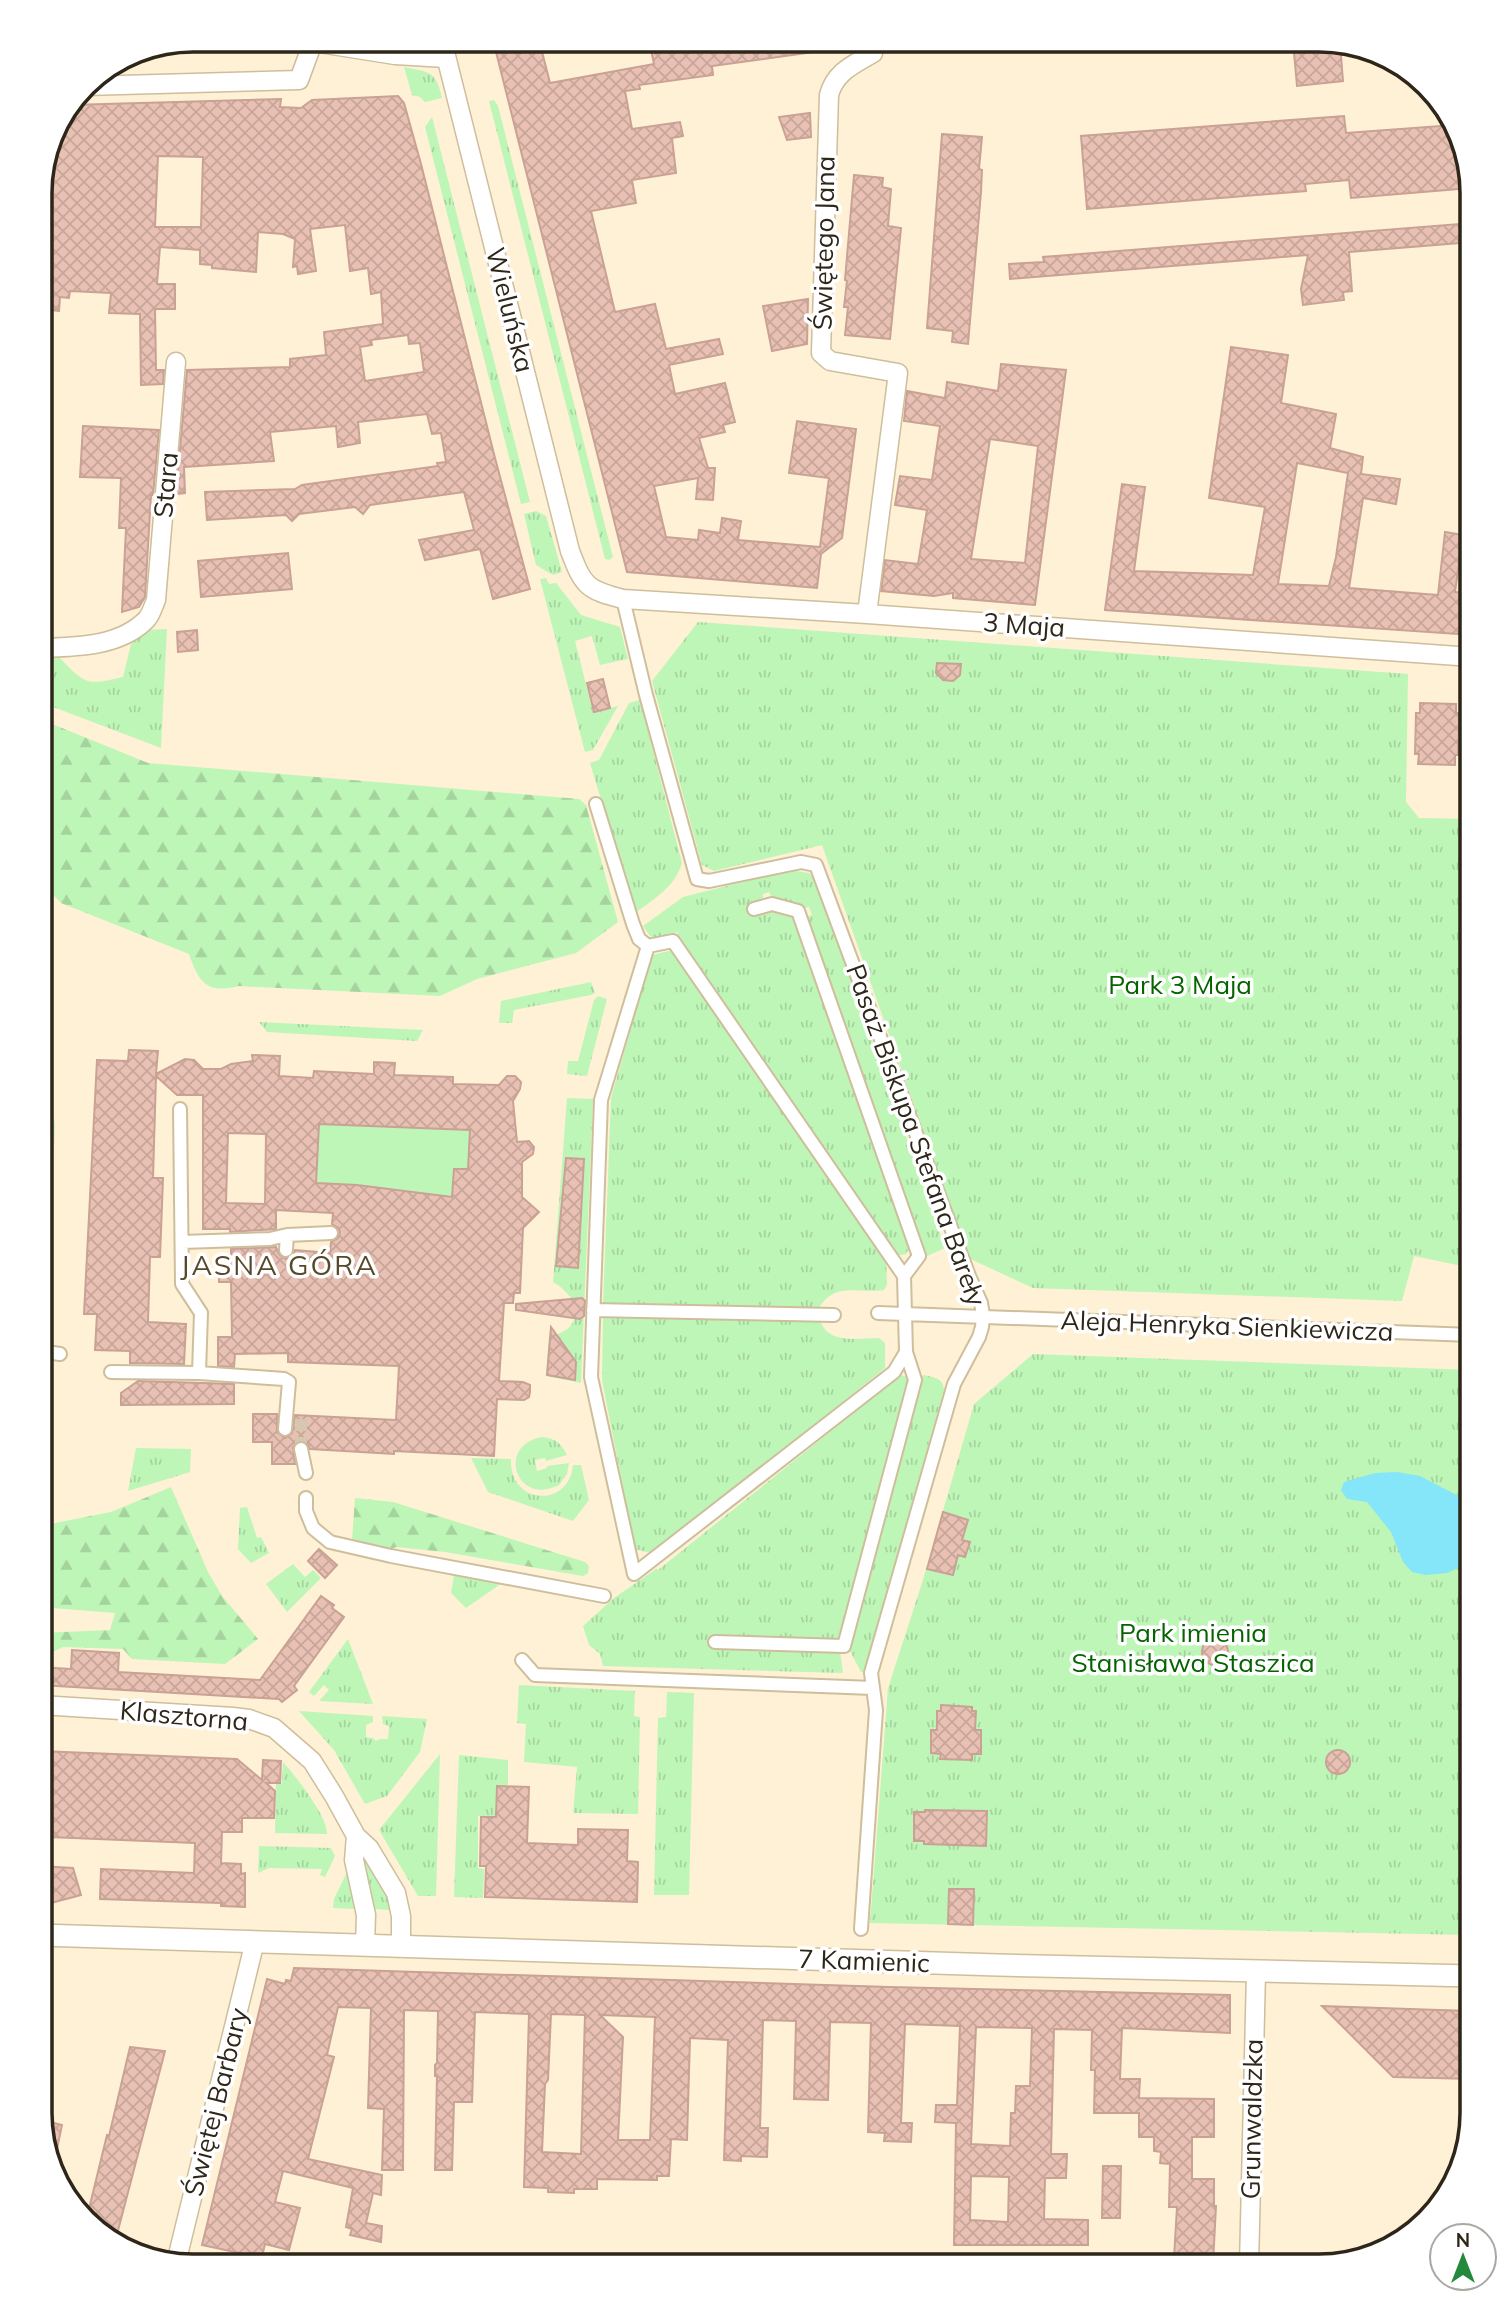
<svg xmlns="http://www.w3.org/2000/svg" width="1512" height="2306" viewBox="0 0 1512 2306" font-family="Mulish,sans-serif">
<style>
.grass{fill:url(#grass-tufts)}
.forest{fill:url(#forest-firs)}
.garden{fill:#bef6b7}
.water{fill:#85e5f9}
.building{fill:url(#building-cross-hatch);stroke:#c9a295;stroke-width:2;fill-rule:evenodd}
.lines{fill:none;stroke-linecap:round;stroke-linejoin:round}
.pedestrian-tunnel{stroke:#d5c8af;stroke-width:12;stroke-dasharray:12 6;stroke-linecap:butt}
.pedestrian-casing{stroke:#cebe9c;stroke-width:16}
.minor-casing{stroke:#cebe9c;stroke-width:21}
.tertiary-casing{stroke:#cebe9c;stroke-width:24}
.pedestrian{stroke:#fff;stroke-width:12}
.minor{stroke:#fff;stroke-width:18}
.tertiary{stroke:#fff;stroke-width:21}
.labels{text-anchor:middle;stroke-width:7;stroke-linejoin:round;paint-order:stroke}
.street-label{font-size:26px;fill:#2d2619;stroke:#fff}
.park-label{font-size:26px;fill:#056400;stroke:#fff}
.neighbourhood-label{font-size:28px;letter-spacing:2px;fill:#574a2b;stroke:#fff}
.rim{fill:none;stroke:#2d2619;stroke-width:3.5}
</style>
<defs>
<pattern id="grass-tufts" width="24" height="20" patternUnits="userSpaceOnUse" patternTransform="scale(1.75)"><rect width="24" height="20" fill="#bef6b7"/><path d="M3 7l-1-3M5 7V3M7 7l1-3M15 17l-1-3M17 17v-4M19 17l1-3" fill="none" stroke="#a4d39d"/></pattern>
<pattern id="forest-firs" width="22" height="20" patternUnits="userSpaceOnUse" patternTransform="scale(1.75)"><rect width="22" height="20" fill="#bef6b7"/><path d="M5 1l3.5 6h-7zM16 11l3.5 6h-7z" fill="#a4d39d"/></pattern>
<pattern id="building-cross-hatch" width="8" height="8" patternUnits="userSpaceOnUse" patternTransform="scale(1.75)"><rect width="8" height="8" fill="#e9c1b4"/><path d="M0 0l8 8M0 8l8-8" fill="none" stroke="#c8a69a"/></pattern>
</defs>
<rect width="100%" height="100%" fill="#fff1d5"/>
<path class="grass" d="M404,67c26,5 32,4 38,31l-17,4 -5,-5 -8,-2z
M494,100l4,6 115,451 -4,3 -4,-1 -116,-458z
M432,117l98,385 -9,2 -96,-377z
M536,511l10,5 16,56 -9,3 -17,-10 -12,-51z
M546,578l3,6 7,-1 25,32 39,12 8,32 -28,6 -8,-29 -17,5 18,71 25,-6 -25,44 -8,2 -45,-173z
M698,622l710,52 -2,128 13,16 53,1v449l-58,-12 -12,45 -369,-13 -65,-30 -146,-413 -108,26 -12,-6 -50,-184z
M167,629l-6,119 -121,-46v-46l19,1c26,27 27,29 64,20l8,-33 15,-14z
M640,700l42,163c-7,24 -28,36 -47,50l-45,-150 9,-3 30,-57z
M790,870l19,3 6,5 130,370 -20,9 -120,-340 7,-2 -3,-8 -4,1 -34,-12 -2,-4 -6,2v8l-15,4 2,8 23,-6 21,7 116,332 -4,7 -10,2 -213,-309 -6,-15 -21,7 -6,-3 -7,-10 40,-29z
M673,950l213,306 1,29 -3,5c-26,4 -49,-9 -65,18l-216,-4 8,-206 41,-143z
M591,982l4,11 -4,2 -77,15 -2,13h-13l2,-22z
M598,996l9,3 -20,77 -20,-2 1,-13h10l16,-61z
M259,1022l164,8 -6,11 -150,-9z
M567,1098l26,1 -12,284 -35,-7 3,-40c36,-5 33,-38 4,-54z
M603,1317l217,3c8,25 38,18 59,18l6,5v25l-231,186 -19,-5 -33,-169z
M1033,1354l439,16v565l-602,-12 18,-235 34,-105 52,-179z
M901,1375l6,2 3,6 -71,255 -6,4 7,9 3,22 -240,-7 -3,-12 -11,-9 -6,-19 31,-28 42,-29 2,1z
M924,1375c12,3 19,3 20,15l-80,282h-3l-11,-21 1,-19 71,-256z
M542,1437c13,1 20,7 25,18l-21,6 -1,-3 -10,2 2,11 10,-3v-2l22,-3 -2,11 -8,11c-43,22 -63,-40 -17,-48z
M136,1448l55,1 -1,23 -62,19z
M471,1458l40,1c-2,46 58,50 62,6h8l8,35 -16,21 -85,-29z
M247,1507l10,31 4,-1 8,16 -18,10 -13,-14 2,-41z
M293,1564l12,13 8,-7 8,8 -34,34 -21,-28z
M454,1575l48,8 -36,25 -15,-15z
M348,1639l25,65 -54,-3 10,-11 -5,-5 -10,11 -5,-4z
M519,1685l116,6 -1,25 6,1 -2,97 -65,-1 4,-46 -53,-5 2,-38 -9,-1z
M667,1692l27,1 -5,202h-35l4,-177 8,-1z
M299,1711l74,5v6l-7,3v12l7,1 3,3 4,-2h8l1,-13 -6,-2 -1,-8 45,3 -7,33 -33,44 -22,8 -31,-54z
M440,1754l-4,142h-18l-39,-66z
M459,1755l49,5v26h-11l-1,30h-18v52l6,1 -1,29 -29,-1z
M283,1762c12,13 45,55 44,72l-52,-1 1,-49 6,-1z
M259,1846l72,2 4,8 -10,21 -5,-2 2,-6 -53,-1 -11,5z
M363,1853l25,46 2,11 -16,-1 -15,-53z
M348,1870l7,33 -1,6 -21,-1 1,-9z"/>
<path class="forest" d="M40,719l108,44 431,36 7,6 32,117 -42,31 -99,26 -37,17 -202,-10c-32,9 -40,-6 -49,-32l-128,-51 -16,-17 -5,-3z
M40,1085l11,16 4,24 -7,168 -8,11z
M171,1487l37,85 14,24 36,43 -33,25 -93,-5 -9,-10 -60,-2 -16,8 -7,-5v-17l70,-3 5,-17 -75,-6v-81l71,-14z
M355,1498l38,4 192,60 4,4 -1,7 -5,3 -138,-24 -49,-5 -4,2 -40,-9z"/>
<path class="garden" d="M319,1124l151,6 -2,39h-14l-2,28 -95,-12 -41,-2z"/>
<path class="water" d="M1397,1472l23,4 52,27v51l-10,12 -15,7 -21,2 -14,-3 -9,-10 -12,-30 -24,-30 -20,-3 -6,-9 3,-8 31,-9z"/>
<path class="building" d="M493,40h46l11,43 104,-19 -5,-24h179l1,10 -117,16 1,9 -74,10 1,4 -15,2 7,38 48,-7 3,14 -11,2 4,35 -44,7 4,23 -45,8 24,101 40,-8 11,45 53,-10 4,15 -54,11 6,29 50,-11 10,39 -12,3 2,7 -26,6 9,30h7l-2,32 -17,-1 2,-21 -44,8 12,51 32,3 1,-10 21,3 2,-15 19,3 -3,19 82,7 9,-69 -40,-5 8,-52 59,8 -14,109 -21,16 -4,34 -190,-16z
M1293,41h35l12,3 3,37 -46,5z
M398,96l6,7 17,61 74,294 35,131 -37,10 -13,-50 -55,11 -6,-20 55,-10 -10,-38 -94,13 -7,9 -8,-7 -56,7 -7,7 -6,-6 -79,5 -2,-28 90,-3 7,-4 136,-19 -1,-3 9,-1 -5,-29 -9,1 -5,-20 -69,8 2,21 -22,4 -2,-21 -66,6 4,29 -90,6 1,26 -9,1 11,-124 103,-3v-8l36,-4 -2,-23 59,-8 -2,-32 -10,2 -3,-26 -18,3 -5,-46 -35,4 6,42 -18,3 -1,-8 -4,1 2,-28 -12,-5 -25,-2 -2,40 -44,-4v-3l-12,-1v-14l-40,-3 -3,37h18v25h-20l1,61h8l-1,14 -22,1 -1,-71 -31,-1 2,-20 -41,-2 -1,7 -9,-1 -1,14 -18,-2 4,-54 5,1 3,-31h-8l4,-71 7,-28 14,-21 211,-6 -1,8 21,1 11,-8zM158,156l45,1 -2,70h-46zM408,335l1,9 11,-1 4,29 -59,9 -5,-34 12,-2 -1,-5z
M810,113l1,24 -24,3 -8,-23z
M1344,116l2,17 108,-8 16,63 -119,10 -2,-18 -44,4 1,7 -219,18 -6,-73z
M942,134l40,3 -3,32 3,1 -1,22 -13,152 -16,-2 1,-11 -26,-3z
M854,175l29,3 -1,9 9,2 -3,37 13,2 -11,111 -45,-4 3,-28h-4l3,-26 -2,-1z
M1472,223v19l-123,10 3,39 -9,1 1,8 -41,5 -2,-16 7,-34 -298,24 -1,-15 35,-2 -1,-5z
M808,299l-1,45 -35,7 -9,-45z
M1231,347l57,8 -7,48 55,11 -6,34 33,9 -2,17 39,5 -4,25 -33,-6 -14,90 89,7 7,-63 18,3 -8,57 17,1v42l-367,-25 17,-126 23,3 -11,84 119,4 12,-68 -56,-9zM1297,463l51,10 -12,84 -7,29 -51,-2z
M1001,364l65,6 -31,235 -82,-7v-5l-19,3 -53,-5 4,-31 33,4 9,-54 -32,-5 5,-29 32,4 8,-54 -36,-5 3,-30 38,7 2,-16 51,9zM990,439l48,7 -13,117 -54,-4z
M83,426l76,4 -6,65h-2l-6,102 -6,10 -17,5 4,-84h-7l2,-50 -41,-1z
M288,553l4,36 -91,8 -3,-36z
M197,630l1,20 -20,2 -1,-20z
M937,663l24,1 -1,11 -7,6 -10,-1 -7,-7z
M603,679l7,29 -16,4 -7,-29z
M1420,703l36,1v9h3v17l-1,25h-3v10l-37,-1 1,-10h-4l1,-41h4z
M129,1050l29,1 -2,23 29,-15 9,1 9,9h18l10,-5 22,-3 -1,-6 28,1 -1,20 34,2 1,-7 60,3v-12l21,1 -1,12 59,2v7l46,1 8,-9h8l6,6 -1,7 -7,12 4,41 12,-1 5,6 -1,7 -11,8v35l17,15 -16,16 -3,65h-6l-1,10h-9l-5,78 24,1 7,3v7l-1,5 -5,3 -27,-1 -3,57 -100,-5v3l-84,-5 -3,-6 -7,-3 -7,7 2,17h-23v-22h-19v-28h24v18l8,6 7,-5 3,-18 101,5 3,-54 -111,-4v-9l-53,1 -1,13 -16,-1v-29h14l-1,-55h-12v-21h12v-12l45,-2 3,7 7,5 7,-4 2,-5 35,3 1,-11 7,-4 2,-6 -2,-4 -6,-4 1,-11 -57,-3v19l-46,3v-3h-27v-134h-26l-21,-19 -3,102h10l-3,79h-10l-2,65 38,2 -2,40 -54,-1v-12l-35,-1 2,-36h-13l13,-254 31,1zM319,1124l151,6 -2,39h-14l-2,28 -95,-12 -41,-2zM228,1133l38,1 -1,70 -39,-1z
M566,1158l18,1 -6,109 -22,-2z
M582,1298l3,3 -1,15 -4,3 -64,-9v-6z
M551,1327l25,35 -1,18 -28,-5z
M138,1381l96,3v20l-113,1v-12z
M943,1512l25,8 -6,20 8,2 -5,15 -7,-2 -5,20 -26,-6z
M319,1549l18,16 -12,13 -17,-17z
M321,1596l13,9 -2,3 12,9 -50,69 3,4 -15,12 -3,-3 -239,-14v-18l31,2 1,-19 47,3 -1,19 142,8z
M1202 1652a13 13 0 1 1 26 0a13 13 0 1 1-26 0Z
M941,1705l31,2v4h4l-1,19h6v24h-9v6l-32,-1 1,-5 -10,-1v-23h6v-19h4z
M1326 1762a12 12 0 1 1 24 0a12 12 0 1 1-24 0Z
M40,1751l197,8 25,21 1,-20 18,1 -1,22h-14l9,8 -1,27h-32v14h-20l-1,31 20,1v10l4,-1v34l-24,-1v-3l-121,-4 1,-30 93,4 1,-30 -146,-6 1,-47h-10z
M497,1786l32,1 -2,56 51,2v-16l50,1 -1,31 11,1 -1,40 -152,-5 1,-31h-6l1,-49h15z
M925,1810l62,1 -1,35 -62,-2v-3h-10v-29h11z
M40,1866l33,2 8,27 -41,11z
M949,1889h25l-1,36 -25,-1z
M294,1968l595,19 341,8v38l-108,-5 -2,51h20l-1,19 75,1v38h-22v42h22v27h2l-3,58 -17,-1 1,-4 -23,-1 3,-51h-8l1,-43 -10,-1 1,-11 -7,-1v-14h-15v-24h-45l1,-43h-4l1,-40 -38,-1 -3,125h16l-1,24h-21l-1,41 44,1v25h-134l2,-122 -21,-1 1,-17h21l3,-79 -55,-2 -4,99h11l-1,19 -27,-1 1,-8 -17,-1 3,-109 -41,-1 -2,78 -34,-1 2,-78 -33,-1 -3,108h8l-1,29 -26,-1v5l-17,-1 4,-120 -38,-2 -3,102 -16,-1 -2,37h-12v4l-60,-1v10h-23v4l-26,-1v-4l-24,-1 5,-173 -54,-2 -3,90h-18l-2,68h-17l2,-94h-2v-11l2,-2 1,-52 -34,-1 -1,160h-21l2,-61 -16,-1 3,-100 -33,-1 -11,48 7,2 -26,102 74,16 -1,20 -8,-2 -7,30 16,3 -1,16 -31,-7 2,-6 -6,-2 7,-39 -70,-17 -8,31 25,6 -11,42 -24,-6 -5,21h-18l2,-11 -42,-9 65,-266 18,5 1,-4 5,1zM551,2014l34,1 -4,139 -39,-2 3,-68 3,-4zM600,2015l55,2 -5,123h-32l5,-103zM976,2027l56,1 -2,58h-14l-1,27h-4l-1,33 -39,-2zM971,2176l38,1 -1,45 -38,-2z
M1322,2006l146,5v3h4v65l-79,-2z
M130,2047l35,4 -50,191 -6,-2 -22,-23 20,-82 2,1z
M42,2120l20,5 -8,38 -10,-35z
M1103,2166h18l-1,52h-18z"/>
<g class="lines">
<path class="pedestrian-tunnel" d="M301,1449v-34"/>
<defs>
<path id="pedestrian" d="M623,599l23,96 51,184 12,2 92,-19 15,3 153,411 12,27 2,12 -1,12 -3,10 -25,47 -83,289 5,37 -15,219
M596,804l37,120 6,15 9,7 -47,154 -10,277 43,197 260,-202 12,-20
M754,909l18,-5 26,7 121,345 -15,20
M648,946l25,-5 231,335 2,76 9,28 -71,266 -129,-4
M180,1109l2,175 19,29 -2,60
M182,1242l88,-3 17,-4
M286,1250l1,-15 44,-2
M593,1310l241,5
M878,1313l594,22
M40,1351l20,3
M111,1372l88,1 85,6 5,3 -4,47
M301,1449l5,24
M306,1498v13l7,17 17,14 61,14 213,40
M522,1660l13,15 338,13"/>
<path id="minor" d="M442,40l128,511c13,34 16,39 53,48l244,15 605,43
M85,86l214,-6 14,-38 82,13 51,3
M867,614l31,-241 -68,-12 -9,-8 8,-258c6,-23 24,-30 44,-42l1,-13
M40,648c35,-1 79,-1 106,-28 5,-5 7,-13 10,-20l20,-238
M40,1705l193,12 16,2 25,9 38,33 22,35 22,40 13,12 27,45 5,23v31
M356,1836l-2,24 12,55 -1,31
M176,2263l79,-322
M1249,2266l7,-294"/>
<path id="tertiary" d="M40,1935l958,30 474,11"/>
</defs>
<use href="#pedestrian" class="pedestrian-casing"/>
<use href="#minor" class="minor-casing"/>
<use href="#tertiary" class="tertiary-casing"/>
<use href="#pedestrian" class="pedestrian"/>
<use href="#minor" class="minor"/>
<use href="#tertiary" class="tertiary"/>
</g>
<g class="labels">
<g class="street-label">
<text transform="translate(824 243) rotate(-89)" y="9">Świętego Jana</text>
<text transform="translate(510 310) rotate(76)" y="9">Wieluńska</text>
<text transform="translate(166 485) rotate(-85)" y="9">Stara</text>
<text transform="translate(1024 625) rotate(4)" y="9">3 Maja</text>
<text transform="translate(916 1135) rotate(70)" y="9">Pasaż Biskupa Stefana Bareły</text>
<text transform="translate(1227 1326) rotate(2)" y="9">Aleja Henryka Sienkiewicza</text>
<text transform="translate(184 1716) rotate(5)" y="9">Klasztorna</text>
<text transform="translate(864 1961) rotate(2)" y="9">7 Kamienic</text>
<text transform="translate(216 2102) rotate(-76)" y="9">Świętej Barbary</text>
<text transform="translate(1252 2119) rotate(-89)" y="9">Grunwaldzka</text>
</g>
<g class="park-label">
<text x="1180" y="994">Park 3 Maja</text>
<text x="1193" y="1642">Park imienia<tspan x="1193" dy="30">Stanisława Staszica</tspan></text>
</g>
<g class="neighbourhood-label">
<text x="279" y="1275">JASNA GÓRA</text>
</g>
</g>
<path d="M0 0H1512V2306H0ZM193 52H1319A141 141 0 0 1 1460 193V2113A141 141 0 0 1 1319 2254H193A141 141 0 0 1 52 2113V193A141 141 0 0 1 193 52Z" fill="#fff" fill-rule="evenodd"/>
<path class="rim" d="M193 52H1319A141 141 0 0 1 1460 193V2113A141 141 0 0 1 1319 2254H193A141 141 0 0 1 52 2113V193A141 141 0 0 1 193 52Z"/>
<g transform="translate(1463 2257)"><circle r="33" fill="#ffffff" stroke="#aba8a3" stroke-width="2"/>
<path d="M0-5L12 26L0 18L-12 26Z" fill="#24893d"/>
<text y="-10" font-size="19" font-weight="bold" text-anchor="middle" fill="#2d2619">N</text>
</g>
</svg>
